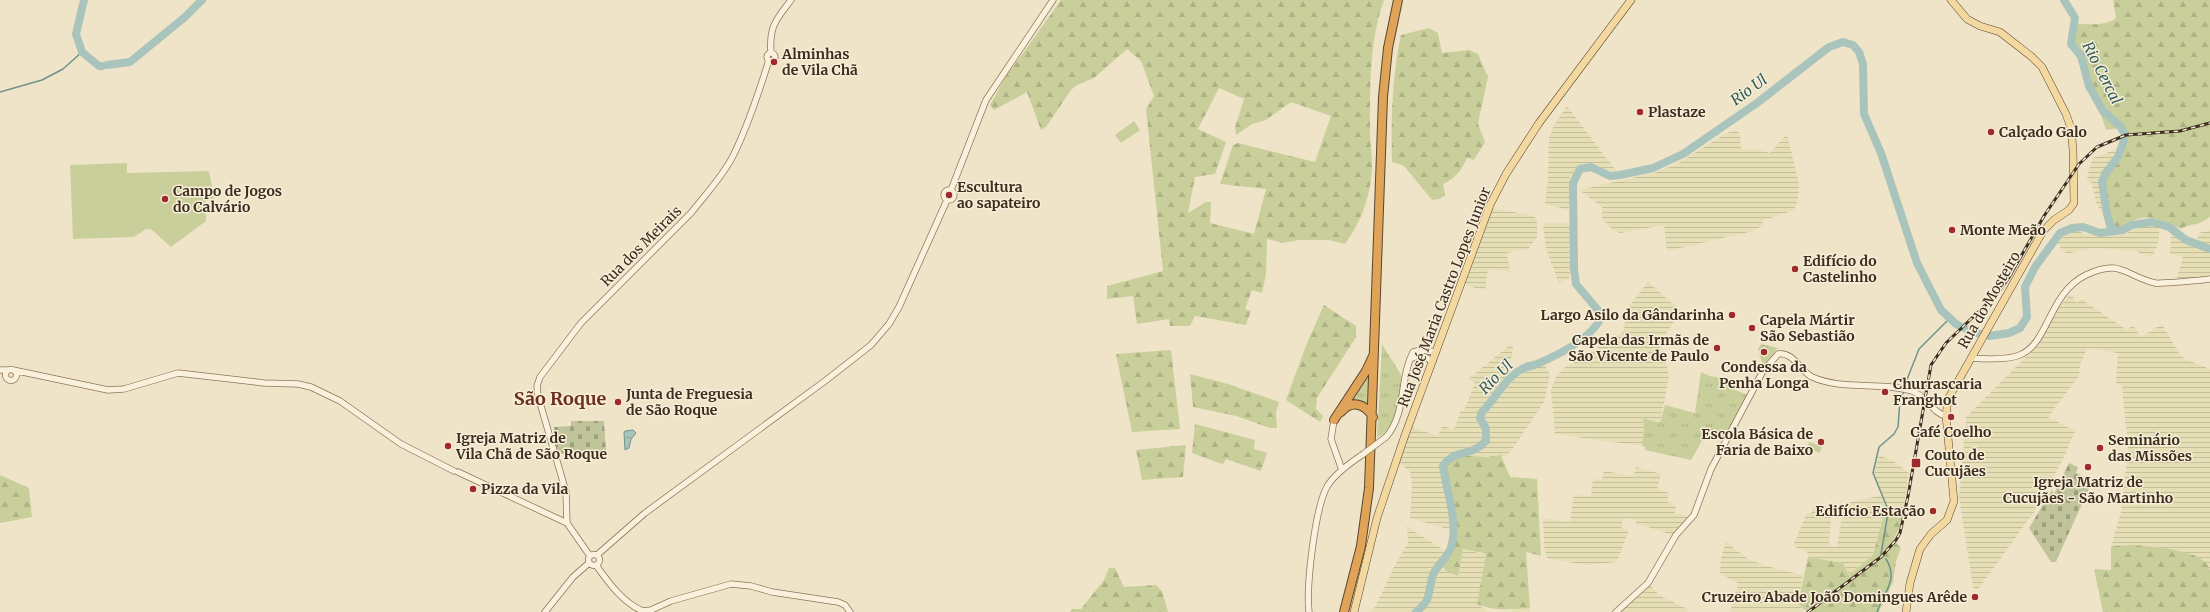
<svg xmlns="http://www.w3.org/2000/svg" width="2210" height="612" viewBox="0 0 2210 612" font-family="Merriweather,serif">
<style>
.farmland{fill:url(#farmland-rules)}
.grass{fill:url(#grass-tufts)}
.forest{fill:url(#forest-firs);fill-rule:evenodd}
.cemetery{fill:url(#cemetery-stones)}
.park{fill:url(#park-crowns)}
.pitch{fill:#c9cf9b}
.water{fill:url(#water-ripples);stroke:#6f938a}
.lines{fill:none;stroke-linecap:round;stroke-linejoin:round}
.stream{stroke:#6f938a;stroke-width:1.5}
.river{stroke:#a9c4bc;stroke-width:8}
.minor-casing{stroke:#8d765c;stroke-width:7}
.major-casing{stroke:#5b4430;stroke-width:8}
.highway-casing{stroke:#5b4430;stroke-width:10}
.minor{stroke:#faf1dc;stroke-width:5.5}
.major{stroke:#f3d9a0;stroke-width:7}
.highway{stroke:#e0a458;stroke-width:8}
.rail-casing{stroke:#3d2e20;stroke-width:3}
.rail{stroke:#f7eed8;stroke-width:1.5;stroke-dasharray:4.5;stroke-linecap:butt}
.minor-bridge-casing{stroke:#8d765c;stroke-width:7;stroke-linecap:butt}
.minor-bridge{stroke:#faf1dc;stroke-width:5.5}
.poi-dot{fill:#9e2a2b;stroke:#f7eed8;stroke-width:1.5}
.labels{text-anchor:middle;stroke-width:3;stroke-linejoin:round;paint-order:stroke}
.poi-label{font-size:14px;font-weight:bold;fill:#3d2e20;stroke:#f7eed8;text-anchor:start}
.street-label{font-size:14px;fill:#3d2e20;stroke:#f7eed8}
.water-label{font-size:15px;font-style:italic;fill:#2f5d5a;stroke:#f7eed8}
.district-label{font-size:18px;font-weight:bold;fill:#6b2e1e;stroke:#f7eed8}
</style>
<defs>
<pattern id="farmland-rules" width="6" height="5" patternUnits="userSpaceOnUse"><rect width="6" height="5" fill="#e6deb5"/><path d="M0 2.5h6" fill="none" stroke="#c6bf9b"/></pattern>
<pattern id="grass-tufts" width="24" height="20" patternUnits="userSpaceOnUse"><rect width="24" height="20" fill="#c9cf9b"/><path d="M3 7l-1-3M5 7V3M7 7l1-3M15 17l-1-3M17 17v-4M19 17l1-3" fill="none" stroke="#aeb285"/></pattern>
<pattern id="forest-firs" width="22" height="20" patternUnits="userSpaceOnUse"><rect width="22" height="20" fill="#c9cf9b"/><path d="M5 1l3.5 6h-7zM16 11l3.5 6h-7z" fill="#aeb285"/></pattern>
<pattern id="cemetery-stones" width="16" height="16" patternUnits="userSpaceOnUse"><rect width="16" height="16" fill="#bfc49a"/><path d="M2 7V4a2 2 0 0 1 4 0v3zM10 15v-3a2 2 0 0 1 4 0v3z" fill="#9ca07d"/></pattern>
<pattern id="park-crowns" width="20" height="18" patternUnits="userSpaceOnUse"><rect width="20" height="18" fill="#c9cf9b"/><path d="M2 6a3 3 0 1 1 6 0M12 15a3 3 0 1 1 6 0" fill="none" stroke="#aeb285"/></pattern>
<pattern id="water-ripples" width="26" height="14" patternUnits="userSpaceOnUse"><rect width="26" height="14" fill="#a9c4bc"/><path d="M2 4q2-2 4 0t4 0M15 11q2-2 4 0t4 0" fill="none" stroke="#8ba098"/></pattern>
</defs>
<rect width="100%" height="100%" fill="#f0e4c8"/>
<path class="farmland" d="M1567,106l50,66 -11,-2 -11,-6h-9l-8,3 -8,11 -1,32 -24,-6 3,-24 1,-42 5,-13z
M1736,130l4,4 1,15 18,1 11,3 17,-19 12,50 -1,16 -4,10 -32,11 2,4 -11,6 -86,20 -3,-26 -44,8 -8,-4 -10,-10v-12l-23,-17 75,-17 23,-9 48,-30z
M2117,149l1,1 -18,34 5,21v6l-3,1 -5,-7 -6,-24h-4l1,-8 5,-15z
M1492,208l42,8 3,5v16l-9,12 -21,4 3,19 -18,-3 -4,2 -3,18h-7l-14,-5z
M1543,223h27l1,44 -2,11 -10,5 -13,-34z
M2149,223l11,4 -2,17 -6,13 -15,-5 -19,-3 -27,-1 -24,6 -12,-12 9,-10 10,-3 11,5 25,2 15,-2z
M2210,230v44l-6,4h-27l6,-21 -13,-4 1,-19 24,11 4,-12z
M1648,282l33,29 -22,33 9,26 1,8 -9,45 -17,-5 1,12 -2,16 -87,-12 -4,-44 5,-13 8,-9 59,-36 5,-25z
M2071,294l6,9 4,-4 46,31 6,-5 8,12 21,-13 17,29 6,6 25,10v201l-4,-7 -72,-18 -23,1 10,-34 8,-73 -3,-10 -4,-43 -6,-2 2,-31 -31,-5 -7,17 -1,11 -31,41 27,14 -11,26 -30,55 -57,79 -4,-4 -14,-90 7,-80 74,-74 16,-34z
M1510,345l3,1 -4,30 -19,27 -10,9 -1,5 6,20 -1,5 -15,9 -16,2 -6,4 -5,8 8,38 1,27 -41,-12 2,-32 -2,-15 -11,-8 13,-36 26,9 4,-10 12,3 7,-18h3l11,-29 -8,-2z
M1543,363l7,11 -6,28 -33,49 -4,5h-41l17,-8 5,-7v-7l-7,-17 2,-5 7,-4 30,-36z
M1879,455l14,6 16,12 -6,38 -18,-1 -12,45 -24,20 -6,-12 -35,-6v-4l-15,-7 14,-33h4l5,-10 16,5 -3,37 8,2 7,-43 38,-9 -8,-22z
M1636,467l25,7 -4,15 12,4 -2,9 9,3 -1,8 13,3 -8,10 -8,9 -36,-12v-3l-13,-2 -2,11 8,1 -12,32 -32,3 -38,-7 -3,-11 -1,-29 27,4 4,-27 17,1 2,-17 9,1 2,-9 29,5z
M1407,527l40,25 -12,15 -7,28 -8,12 -7,5h-44l6,-5 20,-42 13,-22z
M1726,542l22,17 22,8 33,8 -5,29 6,6 -2,2h-72l8,-27 -1,-3 -17,-8 1,-16z
M1463,549l23,6 -9,49 11,8h-70l12,-13 4,-24 8,-12 4,7 12,6z
M1650,585l10,11 28,13 -1,3h-68z
M1530,608v4h-19l4,-3z"/>
<path class="grass" d="M1382,344l21,34c-5,22 -5,48 -26,60z
M1372,365l-2,43 -24,-4z
M1701,372l9,4 22,4 1,9 14,6 -23,44 -18,-5 -15,26 -46,-10v-3l-3,-1 2,-16 -1,-12 17,5 5,-18 30,8z"/>
<path class="forest" d="M1061,0h323c-15,42 -14,89 -14,133 0,10 2,21 2,31 0,28 -10,57 -27,80l-16,-4h-30l-16,3 -16,-4 -1,35 -4,19 -10,-3 -7,19 6,2 -5,14 -51,-9 -5,10h-20l-1,-7 -32,5 -4,-28 -26,3v-13l56,-15 -17,-162 8,-13 -13,-35 -14,-12 -33,29 -17,7 -6,5 -25,37 -5,3 -14,-38 -33,18 -4,-5 15,-27zM1219,88l25,11 -9,28 1,8 16,-11 14,-4 25,-18 40,14 -16,46 -77,-19 -5,2 -13,39 46,5 -12,45 -44,-11 1,-21h-5l-18,11 7,-36 20,-3 11,-32 -28,-13z
M2113,0h97v217c-11,9 -20,6 -29,12 -13,-6 -32,-16 -46,-9 -8,4 -12,9 -20,10l-5,-6 -7,-39c3,-20 31,-35 19,-57l-16,2 -21,-65 -6,-14 -7,-8 4,-19c12,0 31,2 40,-6z
M1429,28l9,5 4,20 27,-3 9,4 10,23 -10,47 7,18 -11,18 -7,-2c-6,13 -11,20 -24,26l2,11 -6,4 -7,1 -28,-34 -12,-4c-1,-43 0,-86 9,-127z
M1324,305l32,21v11l-39,61 -1,11 7,7 -3,6 -34,-22 21,-57z
M1171,350l9,79 -48,3 -16,-78z
M1190,374l38,10 51,18 -3,11 1,15h-7l-34,-12 -43,-9z
M1195,424l60,16 -1,9 13,4 -6,18 -35,-12 -3,5 -4,-1 -27,-10z
M1186,445l-3,32 -41,3 -6,-30z
M1457,455l30,2 14,-2 9,22 27,2 4,77 -15,-4 4,56c-23,1 -32,4 -53,-4l9,-49 -3,-2 -20,-4 -5,27 -12,-5 -4,-8c24,-24 8,-68 2,-97l4,-5z
M0,475l29,13 3,29 -32,6z
M1885,510l18,1 -4,18 -6,11 8,8 -5,13 -3,21 -14,30h-72l-9,-8 10,-47 35,6 6,12 24,-20z
M2134,545c17,2 73,4 76,26 0,13 0,28 0,41h-107l-9,-43 17,1v-24z
M1109,568h6l9,19 32,-2 6,6 6,21h-98l2,-3h9l23,-29z"/>
<path class="cemetery" d="M571,421h33l2,30 -50,3 -2,-27 17,-1z
M2069,463l9,4 -2,6 17,7 -35,77 -2,5h-5l-22,-34 23,-38 2,4z"/>
<path class="park" d="M1761,344l17,4 -15,18 -5,-17z"/>
<path class="pitch" d="M1134,121l6,9 -19,13 -6,-8z
M127,163v10l82,-2 5,27 -9,3 1,20 -35,26 -20,-18h-5l-12,8 -61,2 -3,-74z
M1809,442l13,4 -2,7 -13,-5z"/>
<path class="water" d="M633,430l3,3 -5,6 -2,9 -4,2 -1,-17 1,-2z"/>
<g class="lines">
<path class="stream" d="M0,92l42,-12 21,-11 19,-17
M1907,388l-1,-6 13,-33 31,-31
M1881,554l6,-35v-12l-14,-34 6,-26 15,-13 4,-7 2,-27 4,-9
M1877,612c7,-20 22,-32 9,-53"/>
<path class="river" d="M84,0l-8,34 6,18 17,14h3
M2064,0l11,18 -4,26 10,12 8,30 14,25 17,15 4,7
M107,65l23,-3 55,-45 17,-17
M2114,231l-4,-6 -3,-11 -5,-32 3,-8 13,-17 6,-17
M1416,612c17,-13 11,-20 17,-37 4,-11 15,-17 18,-28 8,-23 -5,-58 -8,-81 12,-18 27,-8 43,-25v-12l-6,-11 2,-6c13,-13 24,-35 40,-43 4,-3 10,-3 15,-5 21,-9 57,-26 65,-49l-26,-31 -2,-15 -1,-86 7,-14 11,-2 19,9 10,-1 33,-7 30,-14 74,-51 72,-56 14,-5 10,3 6,7 4,12 1,50 17,39 36,110 24,47 15,14 16,8 18,4 19,-3 11,-5 7,-11 -2,-30 10,-20 25,-34 12,-5 11,-1 17,6 23,-3 9,-5 20,-3 17,5 17,13 24,9"/>
<defs>
<path id="minor" d="M771,53c-2,-27 5,-33 20,-53
M767 57a4 4 0 1 1 8 0a4 4 0 1 1-8 0Z
M944 195a5 5 0 1 1 10 0a5 5 0 1 1-10 0Z
M951,190l35,-90 67,-100
M1971,358c13,1 40,2 51,-4 27,-13 27,-61 64,-79 35,-17 39,1 69,8 4,1 51,-3 55,-4
M1410,359l10,-4 13,6
M5.5 375a5.5 5.5 0 1 1 11 0a5.5 5.5 0 1 1-11 0Z
M0,370h8
M13,370l95,20 16,-1 54,-16 86,10 34,1 13,3 29,14 61,43 53,27
M1334,420l-3,19 11,31
M1386,437c21,-24 13,-58 27,-85l8,-2 15,2
M458,472l109,51
M588.5 560a5.5 5.5 0 1 1 11 0a5.5 5.5 0 1 1-11 0Z
M597,555l48,-42 180,-132 46,-36 18,-21 10,-17 48,-107
M590,556l-23,-33 -1,-31 -28,-96 -1,-10 3,-9 41,-54 110,-110c14,-18 32,-37 42,-57 15,-30 26,-64 36,-96
M596,565c12,17 27,38 47,46l8,-1 20,-9 60,-17 20,2 21,6 66,10 7,3 5,7
M545,612l28,-35 16,-14
M1309,612c-3,-25 6,-106 19,-127 8,-12 22,-22 34,-30
M1616,612l32,-29 28,-48 18,-20 17,-46 52,-98 15,-17c15,-3 22,17 34,23 32,14 68,4 100,14 14,4 21,23 34,25"/>
<path id="major" d="M1354,612l23,-94 27,-80 86,-233 16,-31 33,-51 92,-123
M1906,612l4,-29 10,-34 11,-15 16,-14 7,-19 -8,-85 2,-17 95,-168 11,-11 15,-10 5,-7 -1,-53 -2,-22 -5,-14 -24,-47 -10,-10 -32,-25 -20,-6 -13,-7 -16,-19"/>
<path id="highway" d="M1341,412c11,-13 24,-8 32,5
M1334,420l32,-49 7,-15
M1344,612l17,-66 8,-58 14,-391 5,-49 10,-48"/>
</defs>
<use href="#minor" class="minor-casing"/>
<use href="#major" class="major-casing"/>
<use href="#highway" class="highway-casing"/>
<use href="#minor" class="minor"/>
<use href="#major" class="major"/>
<use href="#highway" class="highway"/>
<defs>
<path id="rail" d="M1808,612l73,-55 15,-17 4,-7 8,-37 23,-131 15,-22 52,-50 10,-14 36,-63 35,-52 18,-17 29,-12 54,-4 30,-8"/>
</defs>
<use href="#rail" class="rail-casing"/>
<use href="#rail" class="rail"/>
<defs>
<path id="minor-bridge" d="M1362,455l24,-18"/>
</defs>
<use href="#minor-bridge" class="minor-bridge-casing"/>
<use href="#minor-bridge" class="minor-bridge"/>
</g>
<g class="poi-dot">
<circle cx="774" cy="62" r="4"/>
<circle cx="1640" cy="112" r="4"/>
<circle cx="1991" cy="132" r="4"/>
<circle cx="949" cy="195" r="4"/>
<circle cx="165" cy="199" r="4"/>
<circle cx="1952" cy="230" r="4"/>
<circle cx="1795" cy="269" r="4"/>
<circle cx="1732" cy="315" r="4"/>
<circle cx="1752" cy="328" r="4"/>
<circle cx="1717" cy="348" r="4"/>
<circle cx="1764" cy="352" r="4"/>
<circle cx="1885" cy="392" r="4"/>
<circle cx="618" cy="402" r="4"/>
<circle cx="1951" cy="417" r="4"/>
<circle cx="1821" cy="442" r="4"/>
<circle cx="448" cy="446" r="4"/>
<circle cx="2100" cy="448" r="4"/>
<rect x="1911" y="458" width="10" height="10" rx="2"/>
<circle cx="2088" cy="467" r="4"/>
<circle cx="473" cy="489" r="4"/>
<circle cx="1933" cy="511" r="4"/>
<circle cx="1975" cy="597" r="4"/>
</g>
<g class="labels">
<g class="poi-label">
<text x="782" y="59">Alminhas<tspan x="782" dy="16">de Vila Chã</tspan></text>
<text x="1648" y="117">Plastaze</text>
<text x="1999" y="137">Calçado Galo</text>
<text x="957" y="192">Escultura<tspan x="957" dy="16">ao sapateiro</tspan></text>
<text x="173" y="196">Campo de Jogos<tspan x="173" dy="16">do Calvário</tspan></text>
<text x="1960" y="235">Monte Meão</text>
<text x="1803" y="266">Edifício do<tspan x="1803" dy="16">Castelinho</tspan></text>
<text x="1724" y="320" text-anchor="end">Largo Asilo da Gândarinha</text>
<text x="1760" y="325">Capela Mártir<tspan x="1760" dy="16">São Sebastião</tspan></text>
<text x="1709" y="345" text-anchor="end">Capela das Irmãs de<tspan x="1709" dy="16">São Vicente de Paulo</tspan></text>
<text x="1764" y="372" text-anchor="middle">Condessa da<tspan x="1764" dy="16">Penha Longa</tspan></text>
<text x="1893" y="389">Churrascaria<tspan x="1893" dy="16">Franghot</tspan></text>
<text x="626" y="399">Junta de Freguesia<tspan x="626" dy="16">de São Roque</tspan></text>
<text x="1951" y="437" text-anchor="middle">Café Coelho</text>
<text x="1813" y="439" text-anchor="end">Escola Básica de<tspan x="1813" dy="16">Faria de Baixo</tspan></text>
<text x="456" y="443">Igreja Matriz de<tspan x="456" dy="16">Vila Chã de São Roque</tspan></text>
<text x="2108" y="445">Seminário<tspan x="2108" dy="16">das Missões</tspan></text>
<text x="1925" y="460">Couto de<tspan x="1925" dy="16">Cucujães</tspan></text>
<text x="2088" y="487" text-anchor="middle">Igreja Matriz de<tspan x="2088" dy="16">Cucujães - São Martinho</tspan></text>
<text x="481" y="494">Pizza da Vila</text>
<text x="1925" y="516" text-anchor="end">Edifício Estação</text>
<text x="1967" y="602" text-anchor="end">Cruzeiro Abade João Domingues Arêde</text>
</g>
<g class="street-label">
<text transform="translate(641 246) rotate(-45)" y="5">Rua dos Meirais</text>
<text transform="translate(1444 297) rotate(-69)" y="5">Rua José Maria Castro Lopes Junior</text>
<text transform="translate(1989 300) rotate(-60)" y="5">Rua do Mosteiro</text>
</g>
<g class="water-label">
<text transform="translate(2102 73) rotate(63)" y="5">Rio Cercal</text>
<text transform="translate(1749 90) rotate(-36)" y="5">Rio Ul</text>
<text transform="translate(1496 377) rotate(-45)" y="5">Rio Ul</text>
</g>
<g class="district-label">
<text x="560" y="405">São Roque</text>
</g>
</g>
</svg>
